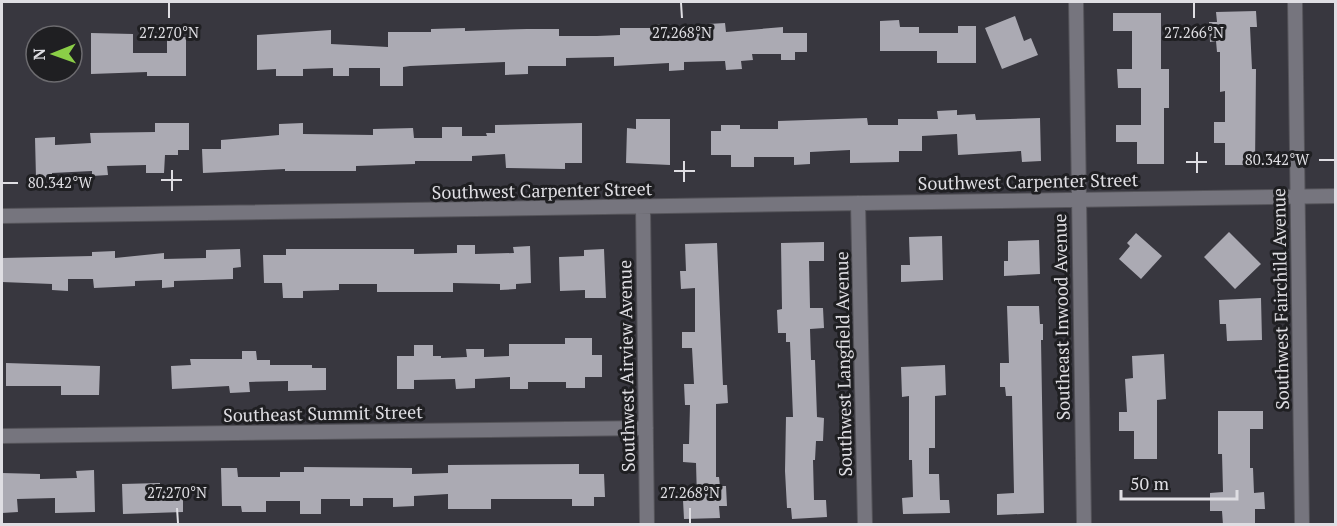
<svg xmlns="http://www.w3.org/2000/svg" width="1337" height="526" viewBox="0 0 1337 526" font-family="'PT Serif',serif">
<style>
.building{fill:#abaab3}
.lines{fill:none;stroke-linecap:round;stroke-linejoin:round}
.minor-casing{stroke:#55545a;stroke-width:16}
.minor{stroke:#76757e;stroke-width:14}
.ticks{fill:none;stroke:#dfdee3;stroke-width:2}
.labels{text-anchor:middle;stroke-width:6;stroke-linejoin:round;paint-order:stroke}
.street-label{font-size:18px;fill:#dfdee3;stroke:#1f1f22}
.ticks-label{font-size:15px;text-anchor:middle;fill:#dfdee3;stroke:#1f1f22;stroke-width:6;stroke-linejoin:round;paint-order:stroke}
</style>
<rect width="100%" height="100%" fill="#38373f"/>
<path class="building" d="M1256,11l1,16h-7l2,42h4l-1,96h-30v-22h-11v-21h11v-31l-5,1v-40h-3l-1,-11 -6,1 -1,-20h8l-1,-10z
M1113,13h48v56h8v39h-5v56h-27v-22h-21v-17h25v-37h-23l-1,-19h15v-38h-19z
M1015,16l9,25 7,-3 7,17 -36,14 -17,-41z
M899,20l1,7h19v6h39v-7h18v37h-39v-12h-57v-30z
M725,23l1,9 57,-5v6h24v19h-12v8h-14v-6h-29l1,6 -12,1 1,8 -16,1 -1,-9 -41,1v8l-15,1v-8l-55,3v-9l-48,1v8h-38v8l-23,1v-13l-95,4 -7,1v19h-23v-18h-31v8h-16v-8l-30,1v7h-27v-7l-19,1v-35l74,-5v14l57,3v-15h43v-3l34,-1v3l62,-2h32v7h38l23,-1v-7h33l-1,-3 15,-1 1,9 41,-1 -1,-8z
M91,33l42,1v19h34v-16h19v39h-39v-4l-56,2z
M957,110v5l18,-1 1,6 64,-2 1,43 -19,1 -1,-11 -63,4 -1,-21 -35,2v15h-23v11l-49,1v-13l-40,2v12l-16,1v-8h-40v10h-23v-12h-20v-24h10v-6h19v4h38v-8l89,-3 1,7h30v-6h40l-1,-8z
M636,119h34v46l-44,-2 1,-35 9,1z
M155,123h34v27h-11v5h-13l-1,18h-18v-8l-39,1 1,9 -16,1v-5l-40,2v4l-16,1 -1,-40 20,-1v8l36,-2 -1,-10 65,-1z
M303,123v11l70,1v-6l40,-1 1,10h28v-11h20v9h25l-1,-3h9v-8l87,-2v40h-17v6l-59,-1 -1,-14 -33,2v5h-57v3l-59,2v5h-71v-2l-82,4 -1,-24h19v-9l58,-5v-11z
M1229,232l32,32 -26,25 -31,-32z
M1136,233l26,23 -21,23 -22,-20 11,-13 -3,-3z
M942,236l1,44 -42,2v-17h9l-1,-28z
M1039,240l1,34 -36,2v-15h4v-20z
M824,242v19h-15l1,47h13l1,20 -14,1 1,31h4l2,57 7,1 -1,23h-7l-1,19h-2l1,40h12l1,17 -35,2 -1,-11h-4l-2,-37 1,-54h7l-3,-75h-4v-9h-8l-1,-23 5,-1 -1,-66z
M717,243l6,142h4l1,18 -12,1v73h3l1,9h6l1,20h-8l1,12 -36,1 -1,-19 14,-1 -1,-36 -13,-1v-18h6l1,-39h-5l-1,-21h10l-2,-36h-10v-16h13v-44l-14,1 -1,-18h6l-1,-27z
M457,245h18v9l39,-1 -1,-6 17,-1 1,37 -15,1v5l-16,1v-6l-47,-1v9h-76v-8h-38v6l-36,1v7h-20l-1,-15h-18l-1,-28h23v-6h128v5l43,-1z
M240,249l1,18 -8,1v11l-59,2v6l-12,1v-8l-27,1v5l-41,2 -1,-9h-25v12l-16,-1v-6l-50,-2v-24l90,-2v-4l23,-1v7l49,-5v6l42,-1v-8z
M604,249l2,49h-21v-8l-25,1 -1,-34 25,-1v-6z
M1261,298l1,42 -35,1 -1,-17h-6l-1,-24z
M1007,306h32l1,18h3v16h-2l3,173 -47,2v-21l17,-1 -2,-97h-6l-1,-9h-5v-24h9z
M565,338h27v17h10v22h-17v11h-19v-6h-38v7h-18v-12l-35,2v9l-19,1 -1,-10 -41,1v9h-17v-33h17v-11h19v11h8v2l26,-1 -1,-8h18v8l25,-1v-12h56z
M242,351h14l1,9h13v5h42v3h14v22l-38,1v-10l-39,1 1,10 -20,1 -1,-7 -57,3 -1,-23 20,-1 -1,-6h52z
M1164,354l2,45 -9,1v59h-23v-28h-15v-19h8l-2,-33 8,-1 -1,-22z
M6,363l94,3 -1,29h-38v-9h-55z
M945,365l1,30 -11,1v52h-6v26h10l1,26h9l1,13 -47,1 -1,-16 11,-1 -1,-37h-3v-64l-7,1 -1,-30z
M1218,411h45v18h-13v39h3l1,25 10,-1 1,17h-10v16h-32l-1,-14h-12v-18l13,-1 -1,-38h-4z
M579,464v10h25l1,23h-11v9h-22v-7h-81v10h-43v-15l-34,2v10l-21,1v-9h-30v8h-13v-7h-29v15h-21v-13h-34v11h-24l-1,-6h-19l-1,-38h16l1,9h42v-5h24v-5l108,1v6l36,-1v-8z
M94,470l1,42 -40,1v-15l-38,1 1,13 -16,1v-40l38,1v5l37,-1 -1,-7z
M160,483v5h23v24l-60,2 -1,-30z"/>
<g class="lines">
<defs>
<path id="minor" d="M1076,2l8,522
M1295,2l7,522
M858,203l7,321
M643,207l4,317
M2,216l1334,-20
M2,436l644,-8"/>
</defs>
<use href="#minor" class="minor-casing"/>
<use href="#minor" class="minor"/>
</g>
<path class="ticks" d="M169,3v15M681,3l1,15M1194,3v15M1197,152v21M1319,160h15M684,161v21M1186,162h21M172,170v21M674,171h21M161,180h21M3,183h15M177,508l1,15M690,508v15"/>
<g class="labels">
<g class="street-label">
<text transform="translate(1028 182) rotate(-1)" y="6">Southwest Carpenter Street</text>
<text transform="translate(542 191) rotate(-1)" y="6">Southwest Carpenter Street</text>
<text transform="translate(1281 299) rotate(-91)" y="6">Southwest Fairchild Avenue</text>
<text transform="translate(1062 317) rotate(-91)" y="6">Southeast Inwood Avenue</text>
<text transform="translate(844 364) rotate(-91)" y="6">Southwest Langfield Avenue</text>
<text transform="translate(627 366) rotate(-91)" y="6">Southwest Airview Avenue</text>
<text transform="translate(323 414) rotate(-1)" y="6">Southeast Summit Street</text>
</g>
</g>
<g class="ticks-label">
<text x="169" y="38">27.270°N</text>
<text x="682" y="38">27.268°N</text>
<text x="1194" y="38">27.266°N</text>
<text x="1277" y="165">80.342°W</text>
<text x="60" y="188">80.342°W</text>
<text x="177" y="498">27.270°N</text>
<text x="690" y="498">27.268°N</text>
</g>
<rect width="1337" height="526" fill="none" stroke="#dfdee3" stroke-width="6"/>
<g transform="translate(54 54) rotate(269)"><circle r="28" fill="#1f1f22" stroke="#6c6b6f" stroke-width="1.5"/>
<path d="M0-4.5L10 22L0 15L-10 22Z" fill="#8bce47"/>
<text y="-9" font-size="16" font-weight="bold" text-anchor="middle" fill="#dfdee3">N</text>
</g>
<path d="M1121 490v9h116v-9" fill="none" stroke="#dfdee3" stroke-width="3"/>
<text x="1130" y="490" font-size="18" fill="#dfdee3" stroke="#1f1f22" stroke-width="4.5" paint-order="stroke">50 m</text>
</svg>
